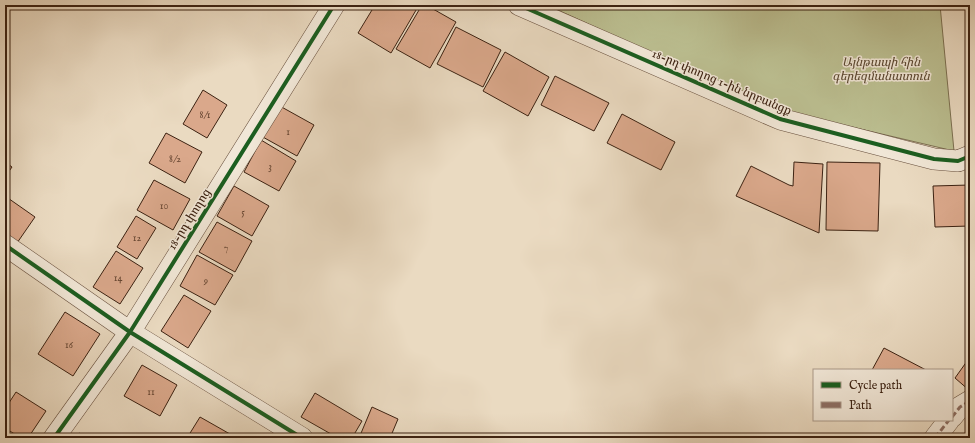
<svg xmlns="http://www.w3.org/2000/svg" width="975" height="443" viewBox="0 0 975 443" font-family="'IM FELL English','Noto Serif Armenian',serif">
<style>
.green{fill:#bbbe90;stroke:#7c7051}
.building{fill:#daa88b;stroke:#3c2212}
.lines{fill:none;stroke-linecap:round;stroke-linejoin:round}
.minor-casing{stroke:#68503e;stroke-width:22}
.minor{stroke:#f1e7d7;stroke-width:21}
.quiet{stroke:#8d6e63;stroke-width:3;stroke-dasharray:6 3;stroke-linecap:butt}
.cycleway-casing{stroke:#f1e7d7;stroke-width:6}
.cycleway{stroke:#1b5e20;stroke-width:4}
.labels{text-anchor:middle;stroke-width:3;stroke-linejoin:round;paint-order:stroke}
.number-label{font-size:10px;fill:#644430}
.park-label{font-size:12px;font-style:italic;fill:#5c4932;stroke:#f1e7d7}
.street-label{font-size:12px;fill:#3c2212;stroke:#f1e7d7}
</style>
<rect width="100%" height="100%" fill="#eadac1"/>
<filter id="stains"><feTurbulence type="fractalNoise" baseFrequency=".005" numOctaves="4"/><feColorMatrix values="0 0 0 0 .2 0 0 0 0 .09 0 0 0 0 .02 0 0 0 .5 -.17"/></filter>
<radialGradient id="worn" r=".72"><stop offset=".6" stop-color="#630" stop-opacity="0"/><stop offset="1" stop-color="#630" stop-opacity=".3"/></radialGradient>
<path class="green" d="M547,5h393l14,146 -183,-43z"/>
<path class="building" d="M375,5h44l-28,48 -33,-20z
M422,5h4l30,17 -26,46 -34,-19z
M456,27l45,23 -18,37 -46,-23z
M505,52l44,25 -21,39 -45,-25z
M555,76l54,27 -15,28 -53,-26z
M203,90l24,15 -20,33 -24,-14z
M278,105l36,20 -17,31 -36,-20z
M622,114l53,28 -14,28 -54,-27z
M166,133l36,19 -17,31 -36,-20z
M261,140l35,21 -17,30 -35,-19z
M5,162l7,5 -7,10z
M794,162l29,2 -4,69 -83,-37 15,-30 38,19 4,1z
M827,162l53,1 -2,68 -52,-1z
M154,180l36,19 -17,31 -36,-20z
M970,185v41l-35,1 -2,-41z
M234,186l35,20 -17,30 -35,-20z
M5,196l30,21 -18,26 -12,-8z
M136,216l20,12 -19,31 -20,-12z
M217,222l35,19 -17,31 -36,-20z
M116,251l27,17 -23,36 -27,-17z
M197,255l36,20 -18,30 -35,-19z
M184,295l27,16 -23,37 -27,-17z
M65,312l35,22 -27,42 -35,-22z
M884,348l42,22h-54z
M970,357v34l-15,-13z
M142,365l35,20 -17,31 -36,-20z
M16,392l30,19 -18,27h-7l-16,-10v-19z
M315,393l47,28 -10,17h-14l-37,-21z
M372,407l26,12 -8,19h-31z
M200,417l37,21h-50z
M79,433l8,5h-11z"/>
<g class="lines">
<defs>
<path id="minor" d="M519,5l261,114 154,40 24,2 12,-5
M5,245l125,87 172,106
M952,417l8,-10 10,-6
M54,438l76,-106 204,-327
M935,438l14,-18"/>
</defs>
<use href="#minor" class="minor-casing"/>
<use href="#minor" class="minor"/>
<path class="quiet" d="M952,417l8,-10 10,-6
M935,438l14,-18"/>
<defs>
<path id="cycleway" d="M519,5l261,114 154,40 24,2 12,-5
M5,245l125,87 172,106
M54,438l76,-106 204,-327"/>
</defs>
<use href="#cycleway" class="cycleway-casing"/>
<use href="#cycleway" class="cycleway"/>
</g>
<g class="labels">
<g class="number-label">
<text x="205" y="118">8/1</text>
<text x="288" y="135">1</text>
<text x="175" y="162">8/2</text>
<text x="270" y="170">3</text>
<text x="164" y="209">10</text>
<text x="243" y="215">5</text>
<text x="137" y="241">12</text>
<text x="226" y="251">7</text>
<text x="118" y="281">14</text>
<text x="206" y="284">9</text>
<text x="69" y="348">16</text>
<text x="151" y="395">11</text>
</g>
<g class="park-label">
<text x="881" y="66">Այնթապի հին<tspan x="881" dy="14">գերեզմանատուն</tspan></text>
</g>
<g class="street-label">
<text transform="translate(722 82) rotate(23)" y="4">18-րդ փողոց 1-ին նրբանցք</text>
<text transform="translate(189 219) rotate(-58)" y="4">18-րդ փողոց</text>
</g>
</g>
<rect width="975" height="443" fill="none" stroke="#eadac1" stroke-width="20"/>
<rect x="6" y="6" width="963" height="431" fill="none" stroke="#3c2212" stroke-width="2"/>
<rect x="10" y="10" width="955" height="423" fill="none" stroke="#3c2212"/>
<rect x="813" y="369" width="140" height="52" fill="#f1e7d7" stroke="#a99888"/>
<rect x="821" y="382" width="20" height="6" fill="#1b5e20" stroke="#a99888"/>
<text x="849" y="389" font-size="12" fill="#3c2212">Cycle path</text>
<rect x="821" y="402" width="20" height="6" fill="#8d6e63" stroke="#a99888"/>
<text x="849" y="409" font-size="12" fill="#3c2212">Path</text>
<rect width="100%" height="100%" filter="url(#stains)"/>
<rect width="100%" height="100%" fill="url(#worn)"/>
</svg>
